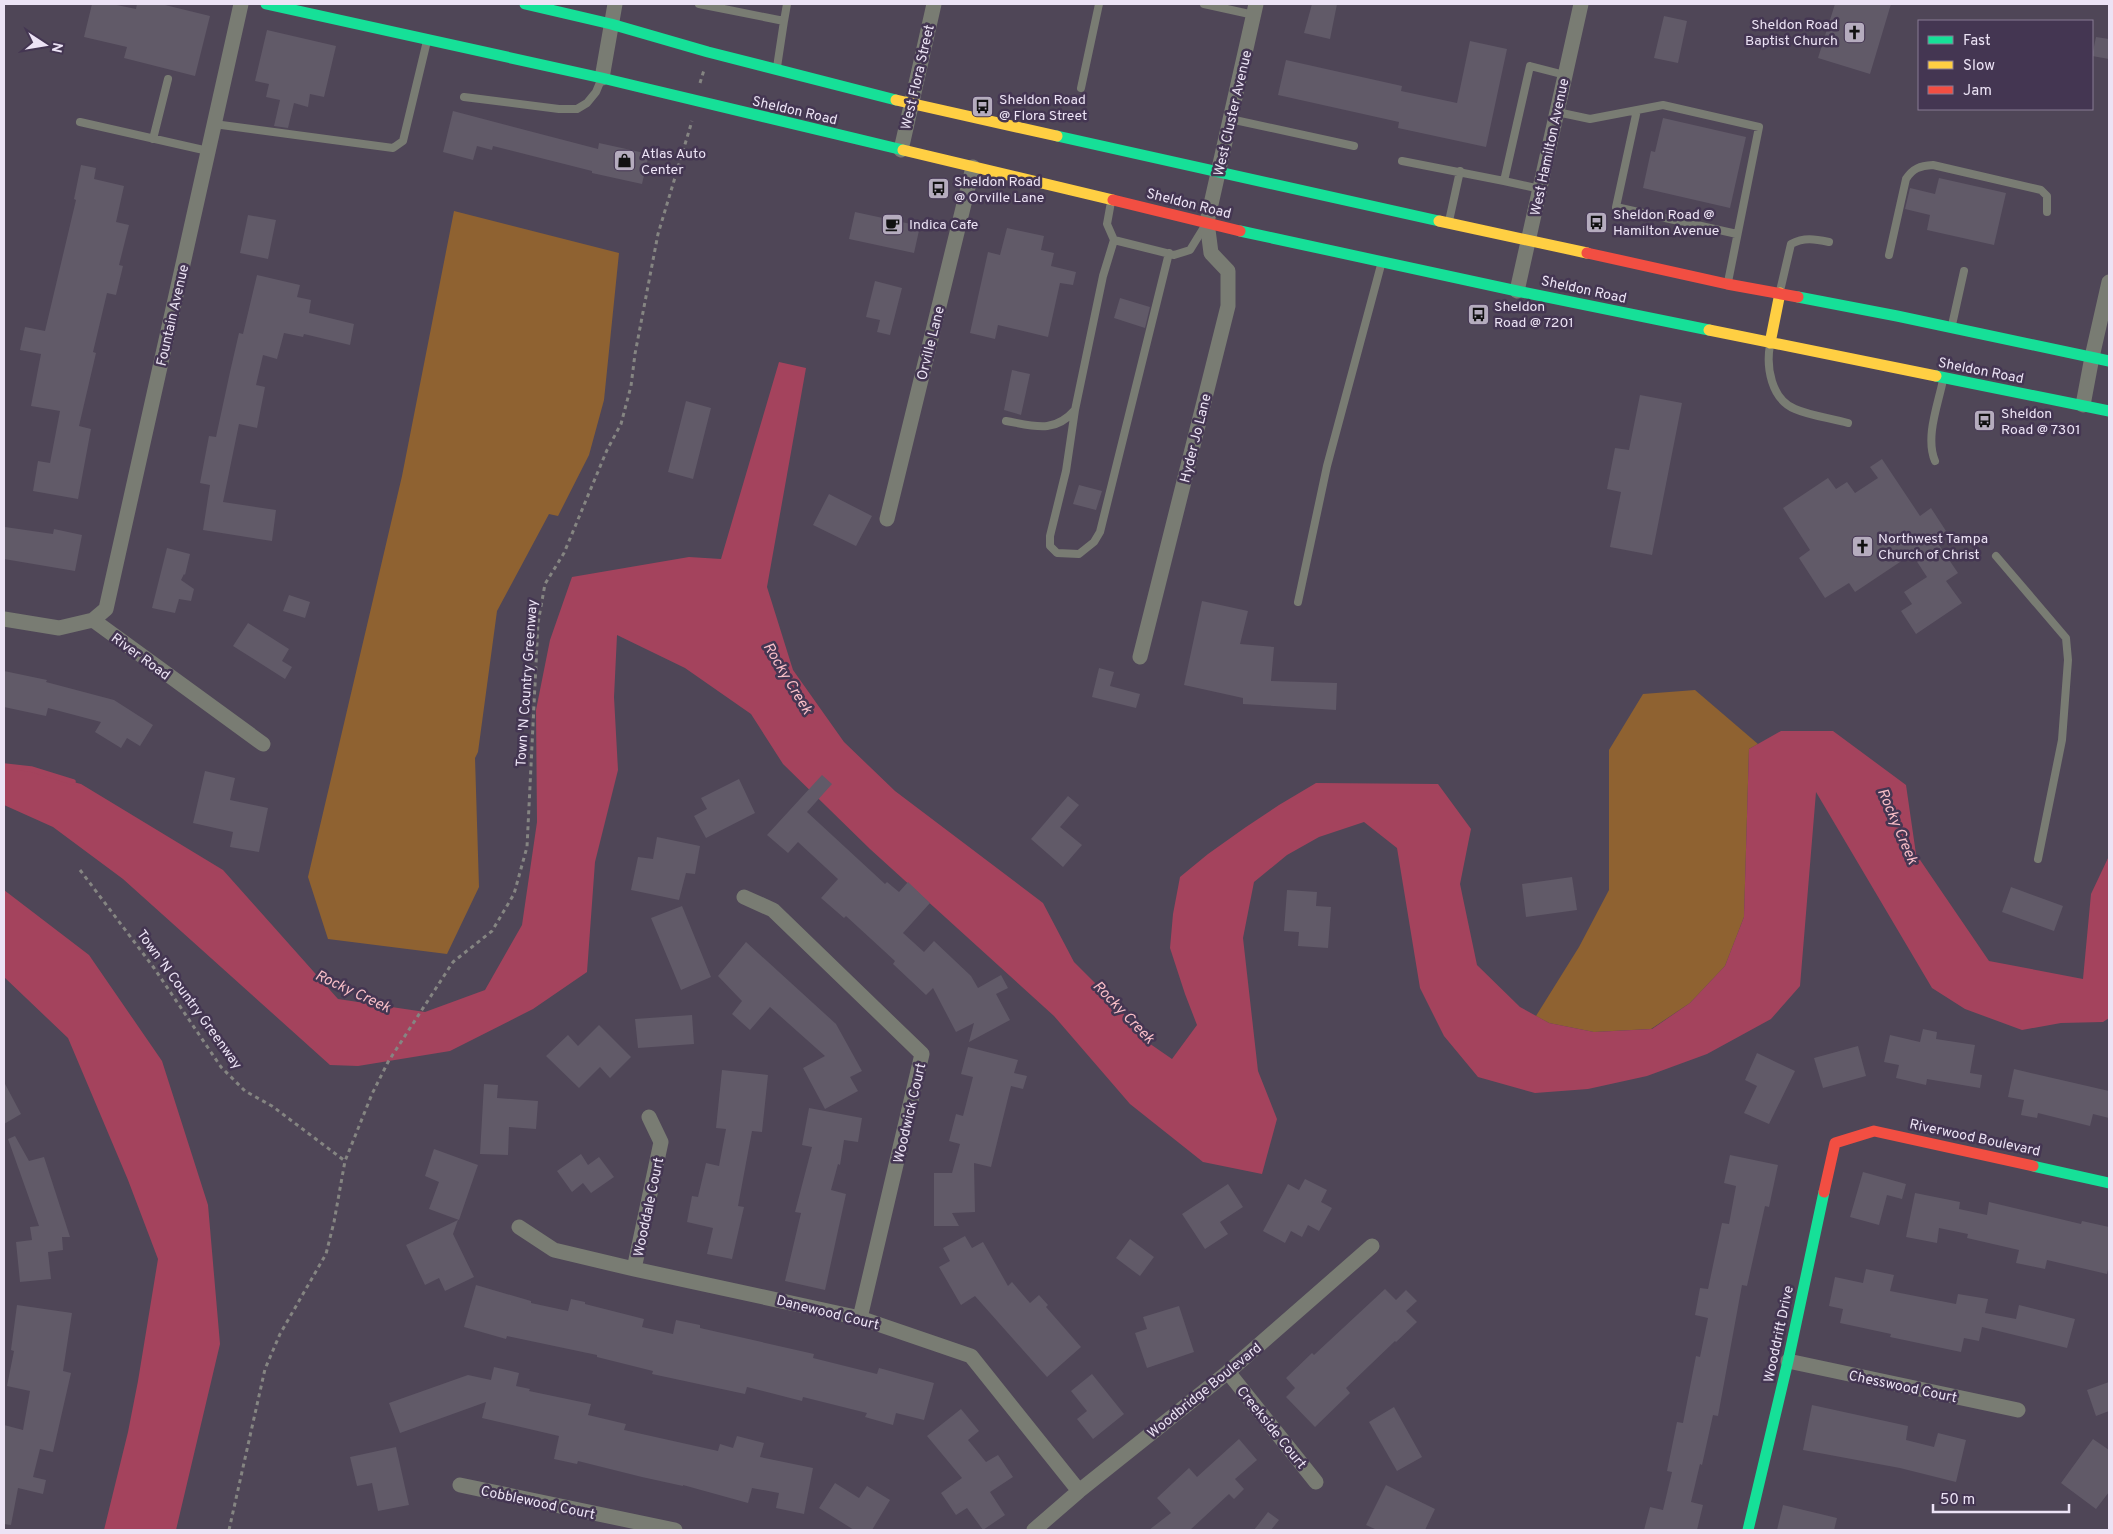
<svg xmlns="http://www.w3.org/2000/svg" width="2113" height="1534" viewBox="0 0 2113 1534" font-family="Overpass,sans-serif">
<style>
.green{fill:#8f6231}
.water{fill:#a4435d}
.lines{fill:none;stroke-linecap:round;stroke-linejoin:round}
.stream{stroke:#a4435d;stroke-width:5.5}
.building{fill:#615a68}
.path{stroke:#858582;stroke-width:3;stroke-dasharray:4 4;stroke-linecap:butt}
.lane{stroke:#797c73;stroke-width:8}
.street{stroke:#797c73;stroke-width:15}
.fast{stroke:#16e098;stroke-width:11}
.slow{stroke:#ffcf43;stroke-width:11}
.jam{stroke:#f24e42;stroke-width:11}
.labels{text-anchor:middle;stroke-width:5;stroke-linejoin:round;paint-order:stroke}
.poi-label{font-size:14px;fill:#ece3f5;stroke:#443652;text-anchor:start}
.street-label{font-size:14px;fill:#ece3f5;stroke:#443652}
.water-label{font-size:15px;font-style:italic;fill:#f8bec7;stroke:#443652}
</style>
<rect width="100%" height="100%" fill="#4f4657"/>
<path class="green" d="M454,211l165,42 -15,147 -15,55 -31,61 -9,-2 -52,97 -19,141 -3,6 4,129 -32,67 -119,-15 -20,-62 94,-401z
M1695,690l63,54 -9,5 -5,168 -19,49 -35,37 -39,26 -57,3 -45,-9 -13,-7 43,-69 30,-57v-140l34,-56z"/>
<path class="water" d="M779,362l27,6 -39,219 26,83 51,72 51,49 148,112 31,59 43,43 26,34 29,20 25,-34 -12,-31 -15,-46 3,-34 7,-37 28,-23 38,-27 33,-22 37,-22 122,1 33,45 -11,55 17,81 43,42 29,16 45,9 58,-3 38,-26 35,-37 19,-49 5,-168 32,-18h52l73,54 10,69 73,107 94,18 8,-85 18,-38v162l-6,4 -42,1 -39,7 -57,-21 -33,-21 -116,-196 -16,194 -29,33 -64,35 -60,22 -59,13 -53,4 -57,-16 -34,-41 -24,-48 -23,-140 -33,-26 -45,15 -32,18 -33,27 -11,56 15,133 19,48 -15,55 -59,-12 -73,-58 -76,-88 -184,-167 -87,-85 -32,-50 -66,-46 -68,-33 -3,62 4,73 -23,92 -8,110 -54,37 -83,42 -92,15 -28,-1 -207,-186 -70,-52 -49,-22v-41l77,20 142,86 115,129 87,13 60,-22 37,-65 15,-103 -1,-112 14,-70 22,-63 117,-20 32,2z
M4,890l85,65 73,106 46,144 12,139 -44,186h-72l24,-98 10,-51 20,-122 -30,-79 -60,-142 -64,-61z"/>
<g class="lines">
<path class="stream" d="M4,766l27,3 42,13"/>
</g>
<path class="building" d="M92,4h20l24,5 1,-5h24l49,12 -15,60 -71,-18 3,-11 -43,-10z
M1312,4h25l-7,35 -26,-6z
M1835,4h56l-21,70 -52,-16z
M1664,16l23,5 -9,42 -24,-5z
M267,30l69,16 -12,51 -14,-3 -2,13 -14,-4 -6,25 -14,-2 6,-26 -14,-3 3,-13 -14,-3z
M2096,37l13,2v20l-17,-3z
M1470,41l37,8 -21,98 -88,-19 1,-6 -121,-27 8,-35 116,26 -1,5 56,12z
M453,111l145,38 1,-6 50,11 -7,30 -50,-11v-2l-99,-25 -1,4 -15,-4 -4,14 -30,-8z
M1663,118l83,19 -16,71 -87,-20 8,-37 4,1z
M81,165l15,3 -2,11 30,7 -8,36 13,3 -10,40 4,1 -7,29 -9,-2 -14,59 3,1 -17,73 12,3 -13,70 -45,-8 5,-30 12,2 10,-52 -29,-5 10,-52 -21,-4 5,-23 20,4 31,-131 -2,-1z
M1939,178l67,15 -12,52 -67,-15 3,-15 -25,-6 5,-21 25,6z
M855,212l65,14 -6,27 -65,-14z
M248,215l28,5 -8,39 -28,-6z
M1007,228l37,8 -3,14 13,3 -3,13 25,6 -3,13 -13,-2 -12,54 -50,-12 -3,14 -25,-6 18,-81 12,3z
M257,275l43,10 -3,12 14,3 -2,13 45,11 -4,21 -46,-11 -1,3 -19,-4 -7,26 -14,-4 -7,30 9,2 -8,41 -18,-4 -16,78 53,8 -4,31 -69,-11 7,-45 -10,-2 9,-47 7,1 14,-65 9,-39 4,1z
M875,281l27,7 -12,47 -13,-3 3,-12 -14,-3z
M1120,298l30,9 -5,21 -31,-10z
M1012,370l18,4 -9,41 -17,-5z
M1640,395l42,8 -30,152 -42,-8 11,-55 -14,-3 8,-41 14,2z
M686,401l25,7 -18,71 -25,-7z
M1882,459l38,57 11,-8 15,23 -11,8 23,34 -12,8 16,22 -46,31 -15,-23 11,-7 -8,-12 23,-15 -15,-23 -57,38 -6,-9 -24,15 -26,-40 11,-8 -27,-42 45,-30 8,11 11,-7 8,11 23,-15 -8,-11z
M1079,485l23,6 -6,19 -23,-6z
M829,494l43,22 -16,30 -43,-21z
M5,527l48,7 1,-5 28,6 -7,36 -71,-12z
M167,548l23,6 -5,21 -1,-1 -3,6 13,9 -3,12 -12,-2 -4,14 -23,-5z
M289,595l21,7 -5,16 -22,-7z
M1202,601l46,10 -8,33 34,3 -3,34 66,2 -1,27 -93,-6v-6l-59,-13z
M248,623l41,26 -7,12 10,6 -7,12 -52,-33z
M1099,668l15,4 -4,14 30,8 -4,14 -44,-11z
M4,671l43,9 -1,2 68,18 39,25 -13,21 -13,-8 -6,10 -26,-16 6,-10 -53,-14 -2,8 -42,-9z
M205,771l30,7 -5,22 38,8 -9,44 -29,-5 3,-15 -40,-9z
M822,775l10,9 -25,28 78,72 2,-2 12,10 9,-10 22,21 -27,30 21,19 10,-11 37,35 7,12 23,-13 7,13 -12,6 14,26 -41,22 5,-19 -18,9 -23,-44 -7,7 -33,-31 2,-3 -49,-45 -2,2 -23,-20 17,-19 -40,-37 -10,11 -21,-18z
M739,779l16,34 -49,25 -12,-22 13,-7 -6,-11z
M1068,796l11,9 -19,22 22,18 -19,22 -32,-28z
M657,837l43,9 -5,28 -9,-1 -7,27 -48,-10 7,-33 15,2z
M1572,877l5,33 -51,7 -4,-33z
M2011,887l52,19 -9,25 -52,-19z
M1287,890l30,2 -1,14 15,1 -3,41 -30,-2 1,-14 -15,-1z
M682,906l29,71 -30,13 -30,-72z
M746,942l90,82 26,47 -12,6 8,14 -33,18 -22,-41 22,-12 -55,-49 -20,23 -18,-16 10,-13 -24,-25z
M692,1015l2,29 -56,4 -3,-29z
M599,1025l32,32 -21,21 -10,-11 -21,21 -33,-32 22,-21 10,11z
M1923,1029l14,3 -1,7 39,6 -5,28 12,2 -2,13 -53,-9 -1,6 -30,-7 3,-13 -15,-3 6,-27 30,7z
M1858,1046l8,30 -43,12 -9,-30z
M968,1047l50,13 -4,13 13,3 -4,13 -12,-3 -20,81 -17,-4 1,49 -23,1 7,13h-25v-53h18l8,-29 -11,-3 7,-27 7,2 10,-39 -12,-3z
M1757,1053l38,18 -26,53 -25,-11 13,-27 -12,-6z
M2014,1069l95,22v27l-16,-4 -3,12 -52,-13 -1,5 -16,-3 3,-15 -16,-3z
M722,1070l46,5 -6,57 -10,-1 -14,75 6,1 -12,52 -25,-5 6,-26 -26,-6 5,-26 6,1 8,-34 13,3 7,-37 -10,-1z
M4,1082l17,32 -17,10z
M484,1084l14,1 -1,13 41,3 -2,28 -27,-2 -1,28 -28,-1z
M809,1108l53,10 -4,24 -14,-2 -4,25 -2,-1 -7,26 15,4 -21,96 -40,-9 16,-68 -6,-1 17,-65 -10,-2z
M15,1136l14,25 15,-4 26,80h-8l1,13 -15,2 3,27 -31,3 -4,-40 16,-2 -2,-13 9,-1 -31,-87z
M434,1149l44,16 -19,55 -30,-11 10,-27 -14,-6z
M581,1154l7,11 11,-8 15,20 -23,16 -8,-10 -11,9 -15,-21z
M1730,1155l48,10 -9,42 -4,-1 -18,80 -5,-1 -24,131 -5,-1 -11,50 -2,-1 -9,38 12,3 -6,25h-53l6,-23 13,3 9,-38 -5,-1 10,-49 6,1 13,-67 4,1 8,-39 -13,-3 5,-27 8,1 14,-66 7,1 7,-38 -12,-3z
M1863,1172l43,12 -4,15 -15,-4 -8,30 -29,-8z
M1305,1179l22,11 -6,12 11,6 -13,23 -11,-6 -6,12 -11,-6 -6,12 -22,-12 25,-47 11,6z
M1228,1184l15,23 -23,15 8,12 -23,15 -23,-35z
M1915,1193l45,9 -1,7 28,6 2,-13 92,22 1,-3 27,6v38l-2,9 -60,-14 -2,9 -29,-6 3,-13 -52,-12 1,-4 -29,-6 -2,15 -31,-6z
M458,1220l-5,14 21,43 -29,14 -6,-13 -14,7 -19,-40z
M965,1236l7,12 11,-6 25,44 4,-4 18,21 9,-8 9,10 -2,2 35,40 -34,30 -72,-81 -14,9 -22,-38 11,-6 -7,-13z
M1130,1239l24,18 -14,19 -24,-18z
M1866,1269l28,6 -4,16 66,13 2,-10 30,5 -3,14 31,6 3,-14 56,14 -8,29 -85,-21 -3,14 -15,-3 -3,14 -71,-15 1,-3 -51,-11 3,-14 -14,-3 6,-29 28,6z
M476,1285l55,16v2l37,8 3,-12 14,3v2l59,15 -2,8 31,7 3,-14 24,5v3l114,26 -1,4 64,16 2,-6 55,15 -10,37 -28,-7 -3,12 -28,-8 2,-4 -64,-16 -1,4 -55,-14 -2,7 -93,-20 1,-3 -56,-14v-2l-90,-19 -1,3 -42,-12z
M1385,1289l11,11 10,-10 11,11 -11,10 11,11 -21,20 -1,-1 -49,47 4,5 -35,34 -29,-30 9,-9 -9,-10 26,-25 2,2z
M17,1305l55,8 -9,58 8,2 -18,79 -13,-3 -7,28 13,3 -3,14 -25,-6 -7,37 -7,-1v-99l19,5 7,-39 -23,-5 7,-35 -3,-1z
M1179,1306l15,46 -47,16 -12,-35 12,-4 -4,-12z
M494,1367l25,6 -3,13 14,3 -1,2 62,13 -3,11 38,9 -2,6 94,21 2,-7 13,4 4,-12 27,7 -4,14 53,11 -9,46 -28,-6 3,-15 -27,-5 -4,15 -65,-18v1l-41,-9 -64,-16 -1,3 -23,-5 5,-23 -77,-18 4,-16 -86,31 -11,-30 79,-28 23,5z
M1092,1374l32,40 -31,25 -16,-20 10,-8 -16,-20z
M2109,1382v29l-13,5 -9,-26z
M1812,1405l96,21 -2,14 28,7 4,-14 28,7 -10,42 -56,-14 -97,-18z
M1394,1407l28,50 -25,14 -28,-49z
M961,1409l18,22 -11,9 18,22 12,-7 15,22 -23,15 15,23 -22,15 -16,-22 -11,7 -15,-22 21,-15 -35,-42z
M1239,1439l18,21 -22,19 9,10 -10,10 -5,-5 -39,36h-41l22,-17 -14,-15 32,-30 8,9z
M2093,1439l16,11v42l-13,17 -35,-26z
M396,1447l13,58 -31,6 -6,-28 -15,3 -7,-29z
M835,1483l24,15 8,-12 23,14 -18,30h-18l-35,-22z
M1386,1485l49,24 -10,21h-48l-11,-5z
M1783,1505l54,13 -3,12h-57z
M1268,1512l11,8 -8,10h-17z"/>
<g class="lines">
<path class="path" d="M700,83l4,-13
M80,870l74,98 67,99 24,24 27,15 73,55
M229,1530l36,-161 15,-35 46,-80 8,-32 11,-61 27,-67 16,-32 65,-100 39,-31 22,-37 13,-47 11,-224 7,-39 19,-31 43,-103 14,-26 10,-38 4,-32 23,-120 34,-113"/>
<path class="lane" d="M699,4l85,17 -7,46
M1204,4l50,11
M784,21l3,-17
M1081,88l18,-84
M464,97l95,12h18l10,-6 9,-11 5,-12
M1637,110l-21,97 121,27
M1557,112l33,7 73,-14 96,22 -31,155
M1230,119l124,27
M80,122l128,29
M214,124l179,24 10,-7 24,-100
M153,139l15,-60
M1402,161l102,20
M1540,189l-36,-8 26,-115 35,9
M1111,202l-4,22 7,16 60,15 16,-5 16,-26
M1449,221l11,-50
M1889,255l17,-76c7,-11 14,-13 27,-14l108,25 6,6v16
M1780,291l11,-47c13,-7 24,-5 38,-2
M1952,325l12,-54
M1770,345c-4,22 1,54 25,64 16,7 36,9 53,14
M1075,410l-9,61 -16,65v10l7,7 22,1 15,-12 6,-10 69,-279
M1006,421c28,5 48,13 69,-11l28,-134 11,-36
M1935,461c-10,-24 3,-56 8,-81
M1996,556l70,82 2,22 -6,80 -24,119
M1298,602l29,-136 54,-201"/>
<path class="street" d="M602,78l13,-74
M901,150l33,-146
M1517,291l64,-287
M2083,405l9,-48 17,-75
M887,519l86,-352
M4,619l55,9 34,-8 170,124
M93,620l13,-11 135,-605
M1140,657l88,-351v-35l-17,-18 -4,-31 49,-218
M744,897l29,13 149,144 -62,264
M519,1227l35,23 80,19 226,49 111,38 108,135
M634,1269l27,-127 -12,-25
M1788,1361l230,49
M1228,1372l88,110
M460,1485l215,45
M1034,1530l45,-39 149,-119 144,-126"/>
<path class="fast" d="M266,4l336,74 301,72
M525,4l86,20 97,28 188,48
M1057,136l382,85
M1240,231l277,60 192,39
M1798,297l99,19 212,45
M1936,376l173,35
M2033,1166l76,17
M1748,1530l40,-169 36,-169"/>
<path class="slow" d="M896,100l161,36
M903,150l210,50
M1439,221l148,32
M1709,330l227,46
M1770,343l10,-50"/>
<path class="jam" d="M1113,200l127,31
M1587,253l140,31 71,13
M1824,1192l11,-49 39,-12 159,35"/>
</g>
<defs>
<symbol id="church-square" viewBox="-11 -11 22 22"><rect x="-9" y="-9" width="18" height="18" rx="4" fill="#b5acbe" stroke="#443652"/><path d="M-1.2-6h2.4v3.5h3.3v2.4h-3.3V6h-2.4V-.1h-3.3v-2.4h3.3Z" fill="#111"/></symbol>
<symbol id="bus-square" viewBox="-11 -11 22 22"><rect x="-9" y="-9" width="18" height="18" rx="4" fill="#b5acbe" stroke="#443652"/><path d="M-5-6H5V4H4V6H2V4H-2V6H-4V4H-5ZM-3.5-4V0h7V-4ZM-3.5 1.2v1.5H-2V1.2ZM2 1.2v1.5H3.5V1.2Z" fill="#111"/></symbol>
<symbol id="shop-square" viewBox="-11 -11 22 22"><rect x="-9" y="-9" width="18" height="18" rx="4" fill="#b5acbe" stroke="#443652"/><path d="M-5-2.5h2.3a2.7 3.5 0 0 1 5.4 0H5L5.5 6h-11ZM-1.5-2.5h3a1.5 2.3 0 0 0-3 0Z" fill="#111"/></symbol>
<symbol id="cafe-square" viewBox="-11 -11 22 22"><rect x="-9" y="-9" width="18" height="18" rx="4" fill="#b5acbe" stroke="#443652"/><path d="M-5.5-4.5H6V0H3Q3 3.5 0 3.5H-2.5Q-5.5 3.5-5.5 0ZM3-3.2v2h1.7v-2ZM-6 4.5H4V6H-6Z" fill="#111"/></symbol>
</defs>
<g fill-rule="evenodd">
<use href="#church-square" x="1842" y="20" width="25" height="25"/>
<use href="#bus-square" x="970" y="94" width="25" height="25"/>
<use href="#shop-square" x="612" y="148" width="25" height="25"/>
<use href="#bus-square" x="926" y="176" width="25" height="25"/>
<use href="#bus-square" x="1584" y="210" width="25" height="25"/>
<use href="#cafe-square" x="880" y="212" width="25" height="25"/>
<use href="#bus-square" x="1466" y="302" width="25" height="25"/>
<use href="#bus-square" x="1972" y="408" width="25" height="25"/>
<use href="#church-square" x="1850" y="534" width="25" height="25"/>
</g>
<g class="labels">
<g class="poi-label">
<text x="1838" y="29" text-anchor="end">Sheldon Road<tspan x="1838" dy="16">Baptist Church</tspan></text>
<text x="999" y="104">Sheldon Road<tspan x="999" dy="16">@ Flora Street</tspan></text>
<text x="641" y="158">Atlas Auto<tspan x="641" dy="16">Center</tspan></text>
<text x="954" y="186">Sheldon Road<tspan x="954" dy="16">@ Orville Lane</tspan></text>
<text x="1613" y="219">Sheldon Road @<tspan x="1613" dy="16">Hamilton Avenue</tspan></text>
<text x="909" y="229">Indica Cafe</text>
<text x="1494" y="311">Sheldon<tspan x="1494" dy="16">Road @ 7201</tspan></text>
<text x="2001" y="418">Sheldon<tspan x="2001" dy="16">Road @ 7301</tspan></text>
<text x="1878" y="543">Northwest Tampa<tspan x="1878" dy="16">Church of Christ</tspan></text>
</g>
<g class="street-label">
<text transform="translate(917 77) rotate(-77)" y="5">West Flora Street</text>
<text transform="translate(795 110) rotate(13)" y="5">Sheldon Road</text>
<text transform="translate(1232 113) rotate(-77)" y="5">West Cluster Avenue</text>
<text transform="translate(1549 147) rotate(-78)" y="5">West Hamilton Avenue</text>
<text transform="translate(1189 203) rotate(14)" y="5">Sheldon Road</text>
<text transform="translate(1584 289) rotate(12)" y="5">Sheldon Road</text>
<text transform="translate(172 315) rotate(-77)" y="5">Fountain Avenue</text>
<text transform="translate(930 343) rotate(-76)" y="5">Orville Lane</text>
<text transform="translate(1981 370) rotate(11)" y="5">Sheldon Road</text>
<text transform="translate(1195 438) rotate(-76)" y="5">Hyder Jo Lane</text>
<text transform="translate(141 656) rotate(36)" y="5">River Road</text>
<text transform="translate(526 683) rotate(-86)" y="5">Town 'N Country Greenway</text>
<text transform="translate(190 999) rotate(54)" y="5">Town 'N Country Greenway</text>
<text transform="translate(909 1113) rotate(-77)" y="5">Woodwick Court</text>
<text transform="translate(1975 1137) rotate(12)" y="5">Riverwood Boulevard</text>
<text transform="translate(648 1207) rotate(-78)" y="5">Wooddale Court</text>
<text transform="translate(828 1312) rotate(14)" y="5">Danewood Court</text>
<text transform="translate(1778 1334) rotate(-78)" y="5">Wooddrift Drive</text>
<text transform="translate(1903 1386) rotate(12)" y="5">Chesswood Court</text>
<text transform="translate(1204 1390) rotate(-39)" y="5">Woodbridge Boulevard</text>
<text transform="translate(1272 1427) rotate(51)" y="5">Creekside Court</text>
<text transform="translate(538 1502) rotate(12)" y="5">Cobblewood Court</text>
</g>
<g class="water-label">
<text transform="translate(788 678) rotate(59)" y="5">Rocky Creek</text>
<text transform="translate(1898 826) rotate(67)" y="5">Rocky Creek</text>
<text transform="translate(353 991) rotate(25)" y="5">Rocky Creek</text>
<text transform="translate(1124 1012) rotate(46)" y="5">Rocky Creek</text>
</g>
</g>
<rect width="2113" height="1534" fill="none" stroke="#ece3f5" stroke-width="10"/>
<rect x="1918" y="20" width="175" height="90" fill="#443652" stroke="#877b93"/>
<rect x="1928" y="36" width="25" height="8" fill="#16e098" stroke="#877b93"/>
<text x="1963" y="45" font-size="15" fill="#ece3f5">Fast</text>
<rect x="1928" y="61" width="25" height="8" fill="#ffcf43" stroke="#877b93"/>
<text x="1963" y="70" font-size="15" fill="#ece3f5">Slow</text>
<rect x="1928" y="86" width="25" height="8" fill="#f24e42" stroke="#877b93"/>
<text x="1963" y="95" font-size="15" fill="#ece3f5">Jam</text>
<g transform="translate(45 45) rotate(102)" stroke="#443652" stroke-width="4" paint-order="stroke">
<path d="M0-4L9 19L0 12L-9 19Z" fill="#ece3f5"/>
<text y="-8" font-size="14" font-weight="bold" text-anchor="middle" fill="#ece3f5">N</text>
</g>
<path d="M1933 1504v8h136v-8" fill="none" stroke="#ece3f5" stroke-width="2.5"/>
<text x="1940" y="1504" font-size="15" fill="#ece3f5" stroke="#443652" stroke-width="4" paint-order="stroke">50 m</text>
</svg>
